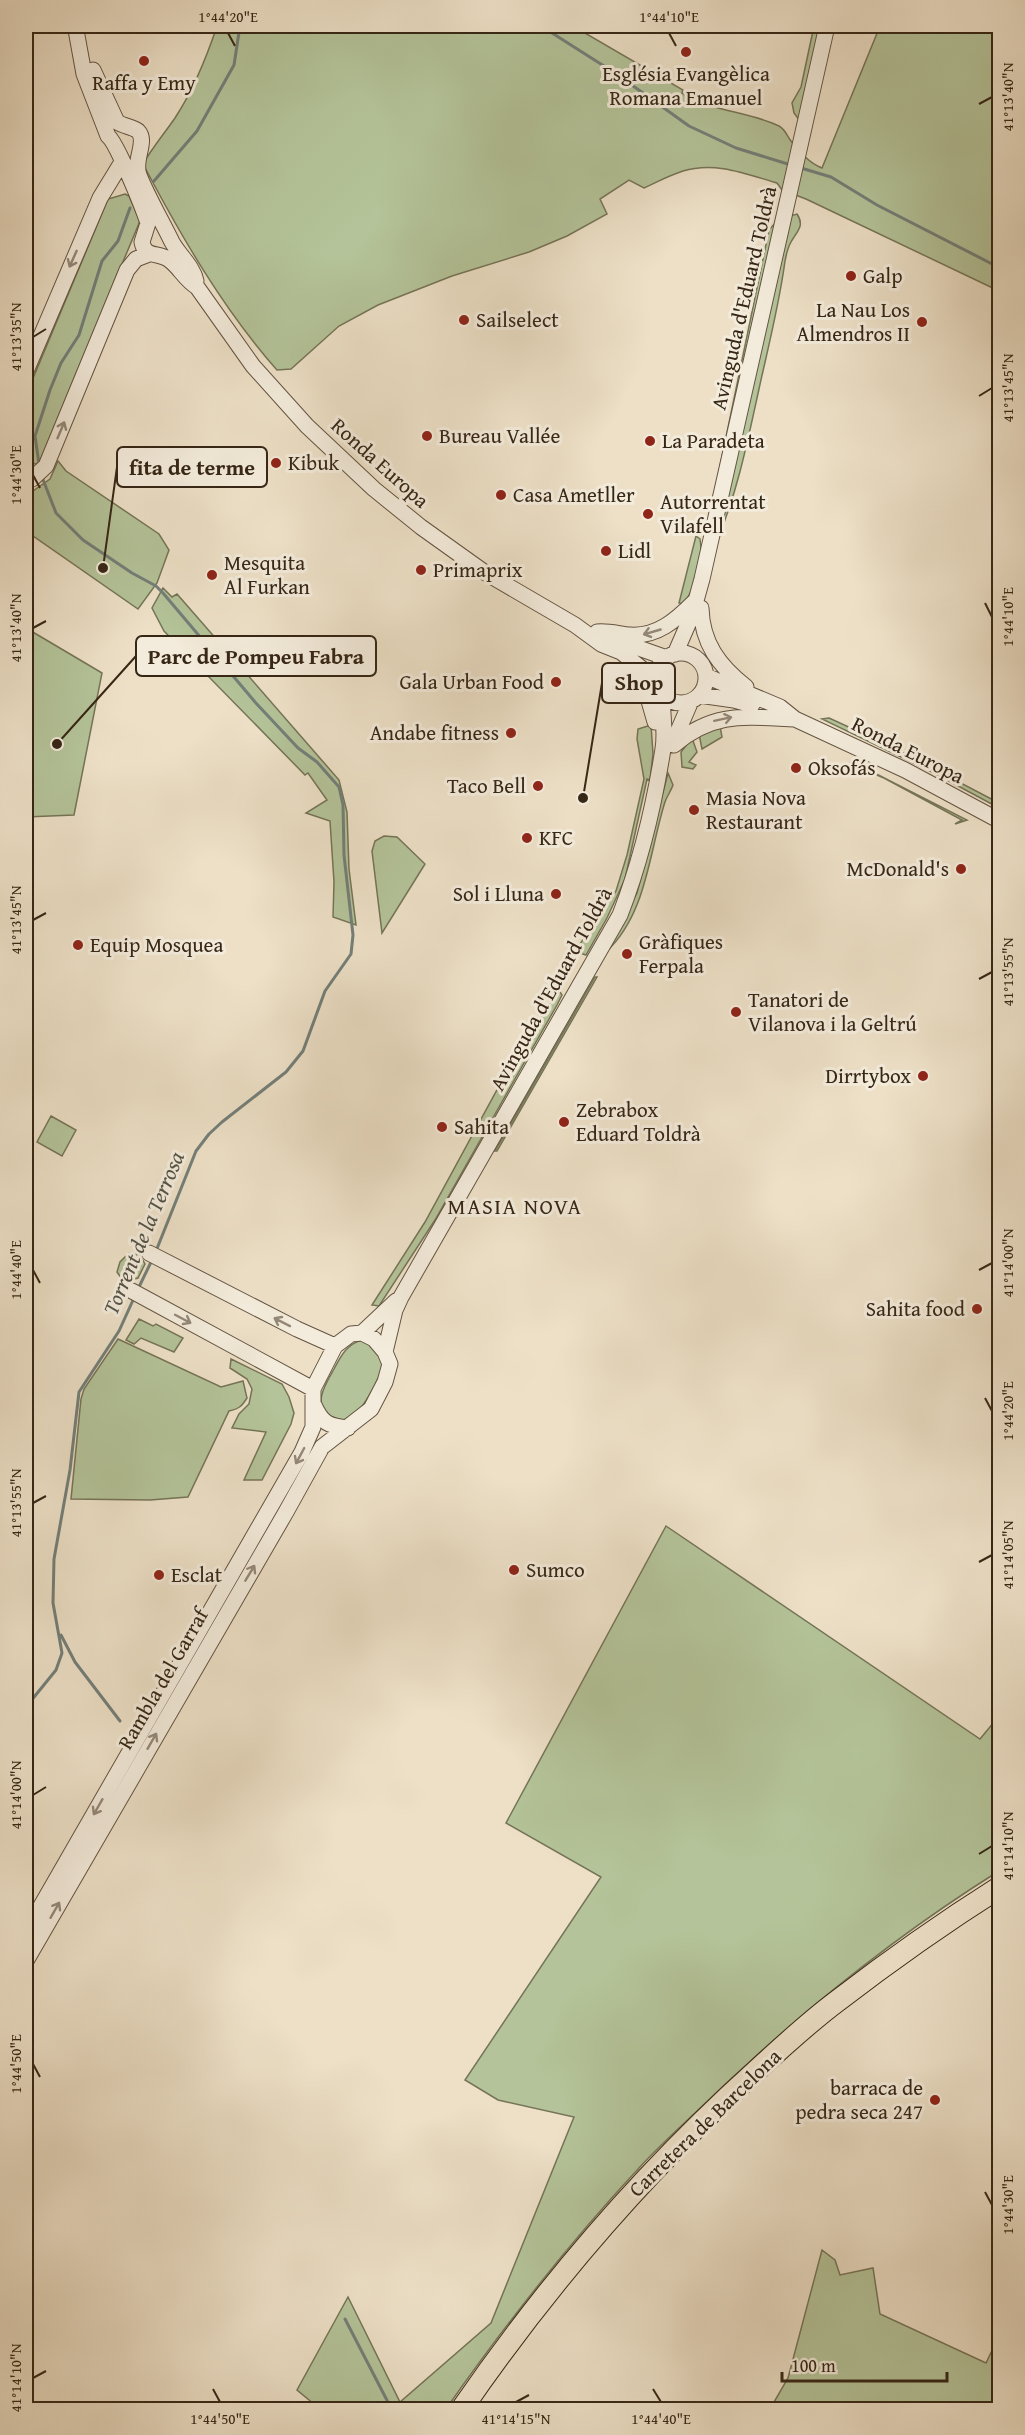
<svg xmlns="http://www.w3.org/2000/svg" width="1025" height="2435" viewBox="0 0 1025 2435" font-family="'Gentium Book Plus',serif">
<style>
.green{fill:#b4c399;stroke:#757457;stroke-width:1.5}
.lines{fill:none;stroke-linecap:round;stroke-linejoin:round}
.stream{stroke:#737f79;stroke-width:3}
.minor-casing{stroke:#645442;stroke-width:17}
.highway-casing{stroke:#362615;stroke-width:23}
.minor{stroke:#f3ebdb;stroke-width:15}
.highway{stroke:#ede0c7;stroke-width:21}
.oneway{stroke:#948878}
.ticks{fill:none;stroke:#362615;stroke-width:2}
.poi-dot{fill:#8f2418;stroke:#f3ebdb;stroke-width:2}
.labels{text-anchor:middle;stroke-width:6;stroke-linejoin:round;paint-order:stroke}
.poi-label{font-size:21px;fill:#362615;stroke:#f3ebdb;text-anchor:start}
.street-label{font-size:21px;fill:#362615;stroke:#f3ebdb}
.neighbourhood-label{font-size:22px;letter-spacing:1.5px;fill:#362615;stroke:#f3ebdb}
.water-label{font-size:22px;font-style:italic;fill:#545347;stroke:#f3ebdb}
.leader{fill:none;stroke:#362615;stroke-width:2}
.callout-dot{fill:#362615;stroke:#f3ebdb;stroke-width:2}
.callout{fill:#f3ebdb;stroke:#362615;stroke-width:2}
.callout-label{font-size:22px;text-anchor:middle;font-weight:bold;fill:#362615}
.neatline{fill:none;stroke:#362615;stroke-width:2}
.ticks-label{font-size:15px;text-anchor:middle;fill:#362615}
</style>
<rect width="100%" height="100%" fill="#ede0c7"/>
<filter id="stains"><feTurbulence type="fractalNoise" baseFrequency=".00333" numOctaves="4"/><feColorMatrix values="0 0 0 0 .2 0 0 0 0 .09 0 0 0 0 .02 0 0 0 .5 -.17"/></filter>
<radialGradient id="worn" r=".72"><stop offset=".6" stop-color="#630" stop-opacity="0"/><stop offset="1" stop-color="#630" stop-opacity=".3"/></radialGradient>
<path class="green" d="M217,26h356l110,64 -1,3c29,19 66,18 97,33 6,3 8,10 12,15 9,11 18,22 31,27l58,-142h119v265l-193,-92 -24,-9 -5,-7c-31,-9 -62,-22 -94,-12 -13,4 -26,11 -39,17l-15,-8 -29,19 7,15 -40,22 -38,16 -77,24 -74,29 -39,21 -48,43 -14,1c-54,-61 -96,-134 -134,-206 9,-16 21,-30 32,-46 19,-29 31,-59 42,-92z
M814,26h8l-22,95 -6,-8 -2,-10 9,-16z
M125,194l4,2 11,25 -100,240 -4,3 -5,-1 -5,-6v-62l82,-196z
M797,214c8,12 0,17 -6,28 -4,7 -6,18 -7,26 -6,41 -16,80 -25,121 -11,50 -21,101 -41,149l72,-322z
M777,221l-69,303 61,-294z
M58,461l8,10 93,63 10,16 -12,33 -19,26 -112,-78v-35l24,-17z
M696,536l4,3c4,25 -3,44 -16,65l-5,-1z
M163,588l9,9 5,-3 162,186 8,32 2,57 7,56 -23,-8 1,-35 -4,-61 -24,-8 21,-13 -19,-27 -3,2 -141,-144 -12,-23z
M26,628l76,45 -28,142 -48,2z
M829,718l63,29 107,56v5l-65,-35 -112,-54z
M651,725l2,29 -3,26 -3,-1 -22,100 -18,39 -21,37 -9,-3 1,-5 38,-56 11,-36 17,-76 -7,-40 1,-10z
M720,726l2,11 -20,12 -3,-15z
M692,738l5,14 -8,10 7,3 -3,4 -11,-2 -1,-15z
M851,761l116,59 -12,4 7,-4 -78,-42 -24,-10 -12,1z
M668,773l5,12c-2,6 -6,11 -8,17 -16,50 -18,112 -59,150l31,-59z
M384,836l13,1 28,27 -43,69 -10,-82 3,-10z
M595,977h2l-100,174h-2z
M560,992l2,3 -5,10 -122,215 -56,86 -7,-1 53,-83 79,-145 52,-83z
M51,1116l25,14 -14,26 -25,-14z
M129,1253l11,2 5,9 -7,14 -14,4 -7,-10 3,-10z
M139,1319l14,7 3,-2 27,14 -9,14 -33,-14 -7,6 -8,-4z
M118,1339l103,48 22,-6 4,17c-5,8 -8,11 -18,13l-41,86 -38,3 -79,-1 10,-100 3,-10z
M362,1340l18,10c1,6 3,13 2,18 -4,13 -20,45 -33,50 -5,3 -12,2 -18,-1 -20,-11 -5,-34 3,-48 7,-13 13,-25 28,-29z
M231,1359l51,25 7,13 5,16 -3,11 -29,56h-18l22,-48 -34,-4 7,-14 10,-10 3,-15 -5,-10 -17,-11z
M666,1526l314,213 19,-23v155c-109,68 -209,150 -302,240 -19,18 -40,37 -58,57 -70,75 -134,157 -193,241h-126l-23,-19 51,-93 52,105 91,-79 83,-206 -76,-17 -33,-20 136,-203 -95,-54z
M822,2250l13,10 5,15 33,-7 7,46 106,49 10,-21 -4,-26 7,-10v103h-229l18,-31z"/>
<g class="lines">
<path class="stream" d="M541,26l74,47 74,53 47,22 55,17
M801,168l30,9 46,28 123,63
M154,181l43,-50 37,-66 6,-39
M39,464l-4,-28 15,-46 11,-27 18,-28 23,-74 16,-20 12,-33
M42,477l14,36 27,27 49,33 24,13 7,7 92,109 43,46 19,14 22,25 4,18 1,50 9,80 -2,19 -26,37 -22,60 -17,21 -64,50 -13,12 -13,17 -40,100
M138,1289l14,-29
M61,1635l14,27 45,59
M26,1707l30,-37 6,-17 -9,-50 1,-44 16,-89 9,-78 40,-61 15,-33
M345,2319l47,91"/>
<defs>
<path id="minor" d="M76,30l8,44 24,62c9,7 35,72 40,87l-6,19c3,16 15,10 26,17 11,7 16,20 29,28l56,79 54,60 67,63 47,38 63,45 91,53 26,19 20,8 35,28
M93,70l24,52c6,4 16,5 21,9 10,10 -5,29 1,44 9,23 23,46 33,67 7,13 21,24 24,39
M26,371l74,-173 22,-36
M26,475l6,4 14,-13 81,-196 9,-11 13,-5
M701,608c1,35 18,58 45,79
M597,632c12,-1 22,2 33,3 27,2 46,-15 64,-33
M613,639l54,19
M656 678a25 25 0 1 1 50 0a25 25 0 1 1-50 0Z
M675,654l17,-39 10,-36 125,-553
M628,668l17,19 10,35
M706,676l74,31 15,12 110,51 95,51
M699,695l35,5 18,5
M674,745c40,-34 72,-28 121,-26
M674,745l1,-7 16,-37
M149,1253l148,76 38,17
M132,1291l181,98
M362,1333l34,-32
M385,1352l10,-42 6,-13 219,-382c21,-54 34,-109 43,-166 3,-17 -1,-37 -1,-55
M314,1405c8,18 14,21 34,23
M26,1932l276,-480 11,-25v-38l22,-43 16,-12 11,-1 12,6 11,13 5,12 -5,18 -14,27 -49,38 -36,65 -260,449"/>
<path id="highway" d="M461,2410c86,-125 183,-238 295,-339 26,-24 52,-48 80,-69 52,-40 107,-79 164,-115"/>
</defs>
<use href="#minor" class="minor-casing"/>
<use href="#highway" class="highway-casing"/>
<use href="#minor" class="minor"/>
<use href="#highway" class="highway"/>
</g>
<defs><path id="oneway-shaft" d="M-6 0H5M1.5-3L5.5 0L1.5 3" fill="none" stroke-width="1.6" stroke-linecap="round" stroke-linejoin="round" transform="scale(1.5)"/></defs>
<g class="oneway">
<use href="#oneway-shaft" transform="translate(73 259) rotate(114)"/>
<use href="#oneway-shaft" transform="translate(61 430) rotate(-67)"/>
<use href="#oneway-shaft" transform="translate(652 632) rotate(164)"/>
<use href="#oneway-shaft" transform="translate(723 719) rotate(-12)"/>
<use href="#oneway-shaft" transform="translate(183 1319) rotate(28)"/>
<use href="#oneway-shaft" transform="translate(282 1322) rotate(-153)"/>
<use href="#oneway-shaft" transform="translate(300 1456) rotate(118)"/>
<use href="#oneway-shaft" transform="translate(250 1573) rotate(-59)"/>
<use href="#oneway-shaft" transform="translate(152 1741) rotate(-60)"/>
<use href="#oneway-shaft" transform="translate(98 1807) rotate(120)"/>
<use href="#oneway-shaft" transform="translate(55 1910) rotate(-60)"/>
</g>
<path class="ticks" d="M228,33l7,13M669,33l7,13M979,104l13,-7M33,337l13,-8M979,396l13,-8M33,475l7,13M985,603l7,14M33,628l13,-7M33,920l13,-7M979,979l13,-7M33,1270l7,13M979,1270l13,-7M985,1398l7,13M33,1503l13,-7M979,1562l13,-7M33,1795l13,-8M979,1854l13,-8M33,2064l7,13M985,2192l7,13M33,2378l13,-7M213,2389l7,13M653,2389l8,13M516,2402l13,-7"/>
<g class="poi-dot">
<circle cx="686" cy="52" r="6"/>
<circle cx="144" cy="61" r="6"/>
<circle cx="851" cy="276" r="6"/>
<circle cx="464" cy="320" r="6"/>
<circle cx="922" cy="322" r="6"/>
<circle cx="427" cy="436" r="6"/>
<circle cx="650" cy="441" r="6"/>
<circle cx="276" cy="463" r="6"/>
<circle cx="501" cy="495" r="6"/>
<circle cx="648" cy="514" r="6"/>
<circle cx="606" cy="551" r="6"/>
<circle cx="421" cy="570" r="6"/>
<circle cx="212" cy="575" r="6"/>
<circle cx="556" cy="682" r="6"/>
<circle cx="511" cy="733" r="6"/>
<circle cx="796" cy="768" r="6"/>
<circle cx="538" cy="786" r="6"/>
<circle cx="694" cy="810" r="6"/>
<circle cx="527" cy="838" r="6"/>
<circle cx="961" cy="869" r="6"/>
<circle cx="556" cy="894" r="6"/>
<circle cx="78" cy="945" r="6"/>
<circle cx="627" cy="954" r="6"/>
<circle cx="736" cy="1012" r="6"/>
<circle cx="923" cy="1076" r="6"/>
<circle cx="564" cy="1122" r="6"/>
<circle cx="442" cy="1127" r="6"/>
<circle cx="977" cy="1309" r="6"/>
<circle cx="514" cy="1570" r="6"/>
<circle cx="159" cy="1575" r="6"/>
<circle cx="935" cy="2100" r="6"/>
</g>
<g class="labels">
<g class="poi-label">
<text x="686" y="81" text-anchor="middle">Església Evangèlica<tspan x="686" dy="24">Romana Emanuel</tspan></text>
<text x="144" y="90" text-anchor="middle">Raffa y Emy</text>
<text x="863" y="283">Galp</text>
<text x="910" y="317" text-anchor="end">La Nau Los<tspan x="910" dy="24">Almendros II</tspan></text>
<text x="476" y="327">Sailselect</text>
<text x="439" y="443">Bureau Vallée</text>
<text x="662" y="448">La Paradeta</text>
<text x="288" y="470">Kibuk</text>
<text x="513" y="502">Casa Ametller</text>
<text x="660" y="509">Autorrentat<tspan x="660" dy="24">Vilafell</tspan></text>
<text x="618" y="558">Lidl</text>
<text x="224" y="570">Mesquita<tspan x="224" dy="24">Al Furkan</tspan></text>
<text x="433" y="577">Primaprix</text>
<text x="544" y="689" text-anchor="end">Gala Urban Food</text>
<text x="499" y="740" text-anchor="end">Andabe fitness</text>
<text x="808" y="775">Oksofás</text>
<text x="526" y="793" text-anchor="end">Taco Bell</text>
<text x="706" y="805">Masia Nova<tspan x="706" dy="24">Restaurant</tspan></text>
<text x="539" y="845">KFC</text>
<text x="949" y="876" text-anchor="end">McDonald's</text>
<text x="544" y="901" text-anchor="end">Sol i Lluna</text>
<text x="639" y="949">Gràfiques<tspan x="639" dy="24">Ferpala</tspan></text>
<text x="90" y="952">Equip Mosquea</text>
<text x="748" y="1007">Tanatori de<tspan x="748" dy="24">Vilanova i la Geltrú</tspan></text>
<text x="911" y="1083" text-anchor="end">Dirrtybox</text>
<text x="576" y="1117">Zebrabox<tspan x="576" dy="24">Eduard Toldrà</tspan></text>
<text x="454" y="1134">Sahita</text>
<text x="965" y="1316" text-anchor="end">Sahita food</text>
<text x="526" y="1577">Sumco</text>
<text x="171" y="1582">Esclat</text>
<text x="923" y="2095" text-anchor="end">barraca de<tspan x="923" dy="24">pedra seca 247</tspan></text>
</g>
<g class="street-label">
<text transform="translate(744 298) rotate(-77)" y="7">Avinguda d'Eduard Toldrà</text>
<text transform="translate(380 463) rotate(42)" y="7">Ronda Europa</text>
<text transform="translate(908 750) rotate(27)" y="7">Ronda Europa</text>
<text transform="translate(551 989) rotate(-61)" y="7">Avinguda d'Eduard Toldrà</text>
<text transform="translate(163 1679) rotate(-60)" y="7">Rambla del Garraf</text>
<text transform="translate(705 2123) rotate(-44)" y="7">Carretera de Barcelona</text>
</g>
<g class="neighbourhood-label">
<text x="515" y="1214">MASIA NOVA</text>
</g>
<g class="water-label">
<text transform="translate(143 1233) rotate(-67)" y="8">Torrent de la Terrosa</text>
</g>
</g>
<path class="leader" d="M103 568L117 467M57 744L136 656M583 798L602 683"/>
<g class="callout-dot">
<circle cx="103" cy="568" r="6"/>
<circle cx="57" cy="744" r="6"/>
<circle cx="583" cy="798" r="6"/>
</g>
<g class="callout">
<rect x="117" y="447" width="150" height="40" rx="6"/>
<rect x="136" y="636" width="240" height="40" rx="6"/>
<rect x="602" y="663" width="73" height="40" rx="6"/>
</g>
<g class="callout-label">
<text x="192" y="475">fita de terme</text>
<text x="256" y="664">Parc de Pompeu Fabra</text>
<text x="639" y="690">Shop</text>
</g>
<rect width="1025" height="2435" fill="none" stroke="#ede0c7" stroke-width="66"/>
<path d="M782 2372v9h165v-9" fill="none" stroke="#362615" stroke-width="3"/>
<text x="791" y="2372" font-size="18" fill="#362615" stroke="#f3ebdb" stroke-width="4.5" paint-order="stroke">100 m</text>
<rect x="33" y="33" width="959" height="2369" class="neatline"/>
<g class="ticks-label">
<text x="228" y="22">1°44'20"E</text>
<text x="669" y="22">1°44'10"E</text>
<text transform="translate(1008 97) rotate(-90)" y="5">41°13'40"N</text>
<text transform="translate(16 337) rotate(-90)" y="5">41°13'35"N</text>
<text transform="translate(1008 388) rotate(-90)" y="5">41°13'45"N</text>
<text transform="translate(16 475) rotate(-90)" y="5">1°44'30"E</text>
<text transform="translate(1008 617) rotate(-90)" y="5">1°44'10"E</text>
<text transform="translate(16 628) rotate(-90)" y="5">41°13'40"N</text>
<text transform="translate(16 920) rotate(-90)" y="5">41°13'45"N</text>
<text transform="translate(1008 972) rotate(-90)" y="5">41°13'55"N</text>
<text transform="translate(1008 1263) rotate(-90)" y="5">41°14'00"N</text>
<text transform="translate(16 1270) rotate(-90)" y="5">1°44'40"E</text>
<text transform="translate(1008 1411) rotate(-90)" y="5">1°44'20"E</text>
<text transform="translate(16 1503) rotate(-90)" y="5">41°13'55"N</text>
<text transform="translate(1008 1555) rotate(-90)" y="5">41°14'05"N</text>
<text transform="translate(16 1795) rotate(-90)" y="5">41°14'00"N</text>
<text transform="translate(1008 1846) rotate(-90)" y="5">41°14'10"N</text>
<text transform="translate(16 2064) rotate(-90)" y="5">1°44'50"E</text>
<text transform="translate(1008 2205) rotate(-90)" y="5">1°44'30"E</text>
<text transform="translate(16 2378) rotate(-90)" y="5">41°14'10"N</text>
<text x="220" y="2424">1°44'50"E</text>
<text x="516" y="2424">41°14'15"N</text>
<text x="661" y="2424">1°44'40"E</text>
</g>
<rect width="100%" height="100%" filter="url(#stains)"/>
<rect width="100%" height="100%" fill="url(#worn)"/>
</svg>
